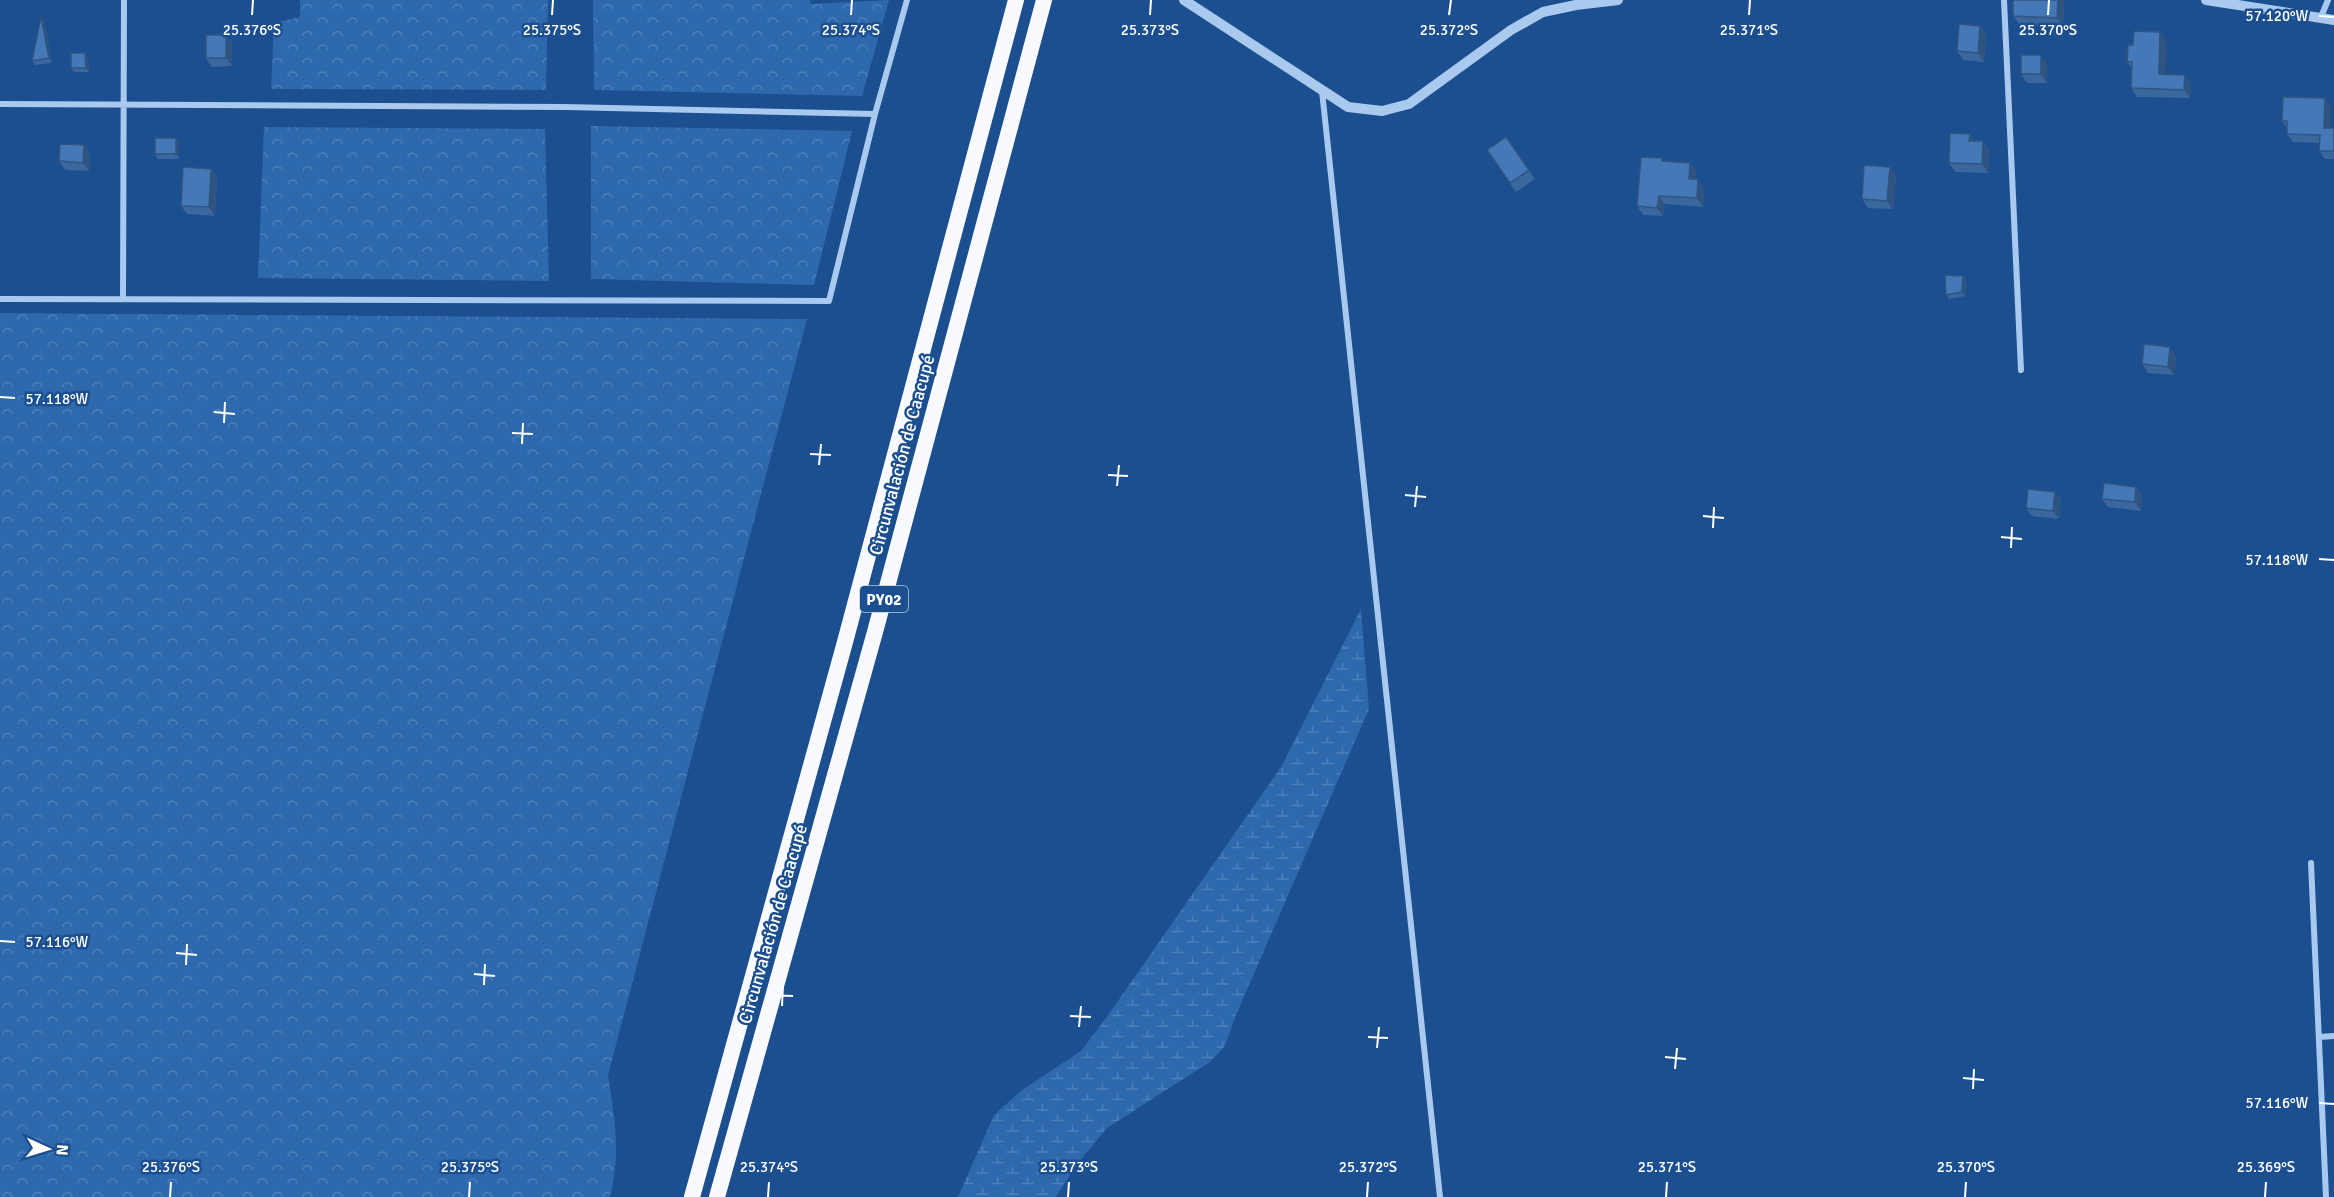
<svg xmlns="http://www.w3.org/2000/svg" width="2334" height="1197" viewBox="0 0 2334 1197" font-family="Signika,sans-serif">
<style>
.forest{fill:url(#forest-crowns)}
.wetland{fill:url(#wetland-marsh)}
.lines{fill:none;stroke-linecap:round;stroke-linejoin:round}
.minor{stroke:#a9c9ee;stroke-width:6}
.tertiary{stroke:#a9c9ee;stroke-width:10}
.trunk{stroke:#f8faff;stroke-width:16}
.wall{fill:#3a679d}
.shaded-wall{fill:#305480}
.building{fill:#4478b7;stroke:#305480;stroke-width:1.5}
.ticks{fill:none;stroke:#fff;stroke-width:2}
.labels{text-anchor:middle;stroke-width:5;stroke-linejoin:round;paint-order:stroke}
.shield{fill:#1b4f8f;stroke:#bbcadd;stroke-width:1.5}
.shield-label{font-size:16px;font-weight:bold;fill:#fff}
.street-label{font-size:18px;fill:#fff;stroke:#1b4f8f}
.ticks-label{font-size:15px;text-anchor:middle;fill:#fff;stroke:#1b4f8f;stroke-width:5;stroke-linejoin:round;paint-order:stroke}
</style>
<defs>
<pattern id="forest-crowns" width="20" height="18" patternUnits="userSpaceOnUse" patternTransform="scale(1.5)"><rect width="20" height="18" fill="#2e69ad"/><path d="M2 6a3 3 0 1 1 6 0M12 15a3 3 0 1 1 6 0" fill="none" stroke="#4d80b9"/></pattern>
<pattern id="wetland-marsh" width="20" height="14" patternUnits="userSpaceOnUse" patternTransform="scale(1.5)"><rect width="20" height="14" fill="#2e69ad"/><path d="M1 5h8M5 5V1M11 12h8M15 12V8" fill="none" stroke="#4d80b9"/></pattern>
</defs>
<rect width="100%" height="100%" fill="#1b4f8f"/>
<path class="forest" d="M300,0h248l-2,90 -275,-1 3,-66 26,-6z
M593,0h217l1,4 78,-4 -27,96 -268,-6z
M591,126l261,5 -38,154 -223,-6z
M264,127l281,2 4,152 -291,-3z
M0,313l807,6 -199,756c7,46 13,76 2,122h-610z"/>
<path class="wetland" d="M1361,609l8,100 -133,306 -11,31 -15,16 -103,66 -30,36 -21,33h-98l36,-82 28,-25 59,-39 25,-33 175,-251z"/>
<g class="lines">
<path class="minor" d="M2004,0l17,370
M2321,17l7,-17
M1322,91l118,1106
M0,104l565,3 310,7
M0,299l829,2 46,-187 32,-114
M123,299l1,-299
M2311,863l15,334
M2319,1037l15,-1"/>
<path class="tertiary" d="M1184,0l164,107 34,4 27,-7 102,-74 32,-18 33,-7 42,-5
M2206,0l128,20"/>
<path class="trunk" d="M692,1197l153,-555 171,-642
M717,1197l158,-565 169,-632"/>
</g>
<path class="wall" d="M2064,0l-1,27 -44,-3 -6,-8z
M44,20l8,43 -17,2 -3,-4z
M1980,26l6,8 -2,28 -21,-2 -6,-9z
M226,35l6,8v23l-20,1 -6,-9z
M2166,41l-1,33 20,1 6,9 -1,14 -53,-1 -6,-9 1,-20 -5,-6 6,-17z
M88,58l1,14h-15l-3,-4z
M2047,64v19h-20l-6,-9z
M2331,106l-1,22h4v31h-9l-6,-8v-8l-26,-1 -6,-8v-6l-5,-7z
M1970,134l5,7 14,9 -1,23 -33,-1 -6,-9z
M1506,137l29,42 -19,13 -29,-42z
M179,143v16h-21l-3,-5z
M84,145l6,9 -1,17 -24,-1 -6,-9z
M1662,158l2,4 26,1 6,8 -1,8 9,9 -1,19 -38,-3 -2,12 -20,-1 -6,-9z
M211,169l6,8 -2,39 -28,-2 -6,-8z
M1896,175l-3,34 -25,-1 -6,-9z
M1963,276l3,4 -1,16 -16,3 -3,-4z
M2176,356l-2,19 -26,-2 -6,-9z
M2055,492l6,8 -2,19 -27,-3 -6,-8z
M2142,495l-1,16 -33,-4 -6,-8z"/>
<path class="shaded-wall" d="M2058,0h6l-1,27 -6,-9z
M41,16l3,4 8,43 -3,-5z
M1980,26l6,8 -2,28 -6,-9z
M2160,32l6,9 -1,42 -6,-9z
M226,35l6,8v23l-6,-8z
M85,53l3,5 1,14 -3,-4z
M2041,55l6,9v19l-6,-9z
M2185,75l6,9 -1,14 -6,-8z
M2325,98l6,8 -1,30 -6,-8z
M1970,134l6,8 -7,-1z
M176,138l3,5v16l-3,-5z
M1983,141l6,9 -1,23 -6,-9z
M84,145l6,9 -1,17 -6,-8z
M1690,163l6,8 -1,16 -6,-8z
M1890,167l6,8 -3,34 -6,-8z
M211,169l6,8 -2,39 -6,-9z
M1698,179l6,9 -1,19 -6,-9z
M1659,196l6,8 -2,12 -6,-8z
M1963,276l3,4 -1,16 -3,-4z
M2170,347l6,9 -2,19 -6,-8z
M2136,487l6,8 -1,16 -6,-9z
M2055,492l6,8 -2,19 -6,-8z"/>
<path class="building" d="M2013,0h45l-1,18 -44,-2z
M41,16l8,42 -17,3z
M1959,24l21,2 -2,27 -21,-2z
M2134,31l26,1 -1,42 26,1 -1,15 -53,-2 1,-26h-5l1,-17h5z
M206,35h20v23h-20z
M71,53h14l1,15h-15z
M2021,55h20v19h-20z
M2283,97l42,1 -1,30h10v23h-15l1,-16 -33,-1v-13h-5z
M1950,133l20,1 -1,7h14l-1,23 -33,-1z
M1506,137l23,33 -19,13 -23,-33z
M155,138h21v16h-21z
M60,144l24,1 -1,18 -24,-2z
M1641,157l21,1v3l28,2 -1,16h9l-1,19 -38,-2 -2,12 -20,-2z
M1864,165l26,2 -3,34 -25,-2z
M183,167l28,2 -2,38 -28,-1z
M1945,275l18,1 -1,16 -16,3z
M2144,344l26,3 -2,20 -26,-3z
M2104,483l32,4 -1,15 -33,-3z
M2028,489l27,3 -2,19 -27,-3z"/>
<path class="ticks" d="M252,15l1,-15M552,15l1,-15M851,15l1,-15M1150,15l1,-15M1449,15l2,-15M1749,15l1,-15M2048,15l1,-15M2319,16l15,1M0,397l15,1M214,412l21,2M224,423l1,-21M512,433l21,1M522,444l1,-21M810,454l21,1M819,465l2,-21M1108,475l20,1M1117,486l2,-21M1405,495l21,2M1415,507l2,-21M1703,516l21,2M1713,528l1,-21M2001,537l21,2M2011,548l1,-21M2319,559l15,1M0,941l15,1M176,953l21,2M186,965l1,-21M474,974l21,2M484,985l1,-21M772,995l21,1M782,1006l1,-21M1070,1016l21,1M1079,1027l2,-21M1368,1037l20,1M1377,1048l2,-21M1665,1057l21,2M1675,1069l2,-21M1963,1078l21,2M1973,1089l1,-20M2319,1103l15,1M170,1197l1,-15M469,1197l1,-15M768,1197l1,-15M1068,1197l1,-15M1367,1197l1,-15M1666,1197l1,-15M1965,1197l1,-15M2265,1197l1,-15"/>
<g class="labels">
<rect class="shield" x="860" y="586" width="48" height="26" rx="4.5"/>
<g class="shield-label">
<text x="884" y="605">PY02</text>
</g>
<g class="street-label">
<text transform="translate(902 455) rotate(-75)" y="6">Circunvalación de Caacupé</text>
<text transform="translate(773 924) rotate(-74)" y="6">Circunvalación de Caacupé</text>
</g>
</g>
<g class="ticks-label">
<text x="2277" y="21">57.120°W</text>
<text x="252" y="35">25.376°S</text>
<text x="552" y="35">25.375°S</text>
<text x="851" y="35">25.374°S</text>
<text x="1150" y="35">25.373°S</text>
<text x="1449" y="35">25.372°S</text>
<text x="1749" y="35">25.371°S</text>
<text x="2048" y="35">25.370°S</text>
<text x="57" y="404">57.118°W</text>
<text x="2277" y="565">57.118°W</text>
<text x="57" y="947">57.116°W</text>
<text x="2277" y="1108">57.116°W</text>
<text x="171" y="1172">25.376°S</text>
<text x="470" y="1172">25.375°S</text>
<text x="769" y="1172">25.374°S</text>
<text x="1069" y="1172">25.373°S</text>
<text x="1368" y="1172">25.372°S</text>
<text x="1667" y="1172">25.371°S</text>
<text x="1966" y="1172">25.370°S</text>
<text x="2266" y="1172">25.369°S</text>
</g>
<g transform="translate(48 1149) rotate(94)" stroke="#1b4f8f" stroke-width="4.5" paint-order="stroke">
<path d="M0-4.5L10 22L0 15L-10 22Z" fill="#ffffff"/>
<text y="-9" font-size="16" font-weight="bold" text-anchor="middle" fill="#ffffff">N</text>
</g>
</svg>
